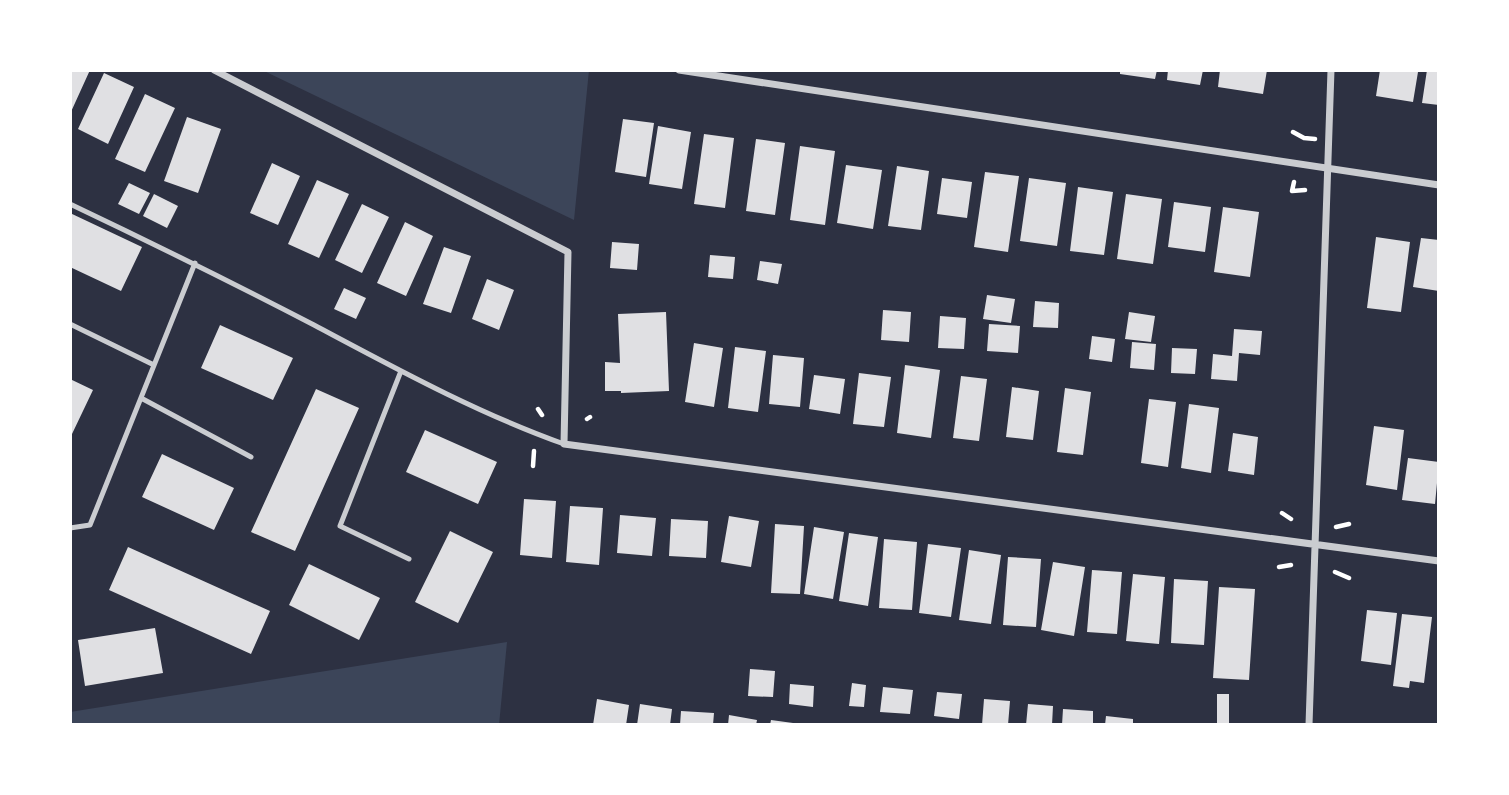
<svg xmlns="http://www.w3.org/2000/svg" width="1509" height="795" viewBox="0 0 1509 795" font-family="Raleway,sans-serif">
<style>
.green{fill:#3c4559}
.building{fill:#e0e0e3}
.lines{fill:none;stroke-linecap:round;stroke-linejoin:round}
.path{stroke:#fff;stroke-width:4.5}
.service{stroke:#caccd0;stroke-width:5}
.minor{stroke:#caccd0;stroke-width:7}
</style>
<rect width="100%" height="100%" fill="#2d3142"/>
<path class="green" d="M262,70h327l-15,150z
M507,642l-8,83h-429v-13z"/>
<path class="building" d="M70,70h20l-20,44z
M1120,70h37l-2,9 -35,-5z
M1168,70h35l-3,15 -33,-5z
M1220,70h47l-4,24 -45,-7z
M1380,70l38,2 -5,30 -37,-6z
M1427,70h12v35l-17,-2z
M104,73l30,14 -26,57 -30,-15z
M145,94l30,14 -30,64 -30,-13z
M187,117l34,12 -23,64 -34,-12z
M623,119l31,4 -8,54 -31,-5z
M658,126l33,6 -9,57 -33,-5z
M704,134l30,4 -9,70 -31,-4z
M756,139l29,4 -10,72 -29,-4z
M800,146l35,5 -10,74 -35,-5z
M272,163l28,13 -22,49 -28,-12z
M846,165l36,5 -9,59 -36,-6z
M897,166l32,5 -8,59 -33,-4z
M985,172l34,4 -11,76 -34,-5z
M942,178l30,4 -5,36 -30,-4z
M1029,178l37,5 -9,63 -37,-5z
M317,180l32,14 -30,64 -31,-14z
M129,183l21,10 -11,21 -21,-10z
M1078,187l35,5 -9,63 -34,-4z
M154,194l24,12 -11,22 -24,-12z
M1126,194l36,5 -9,65 -36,-5z
M1174,202l37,5 -6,45 -37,-5z
M362,204l27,13 -27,56 -27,-13z
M1223,207l36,5 -9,65 -36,-5z
M70,213l72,34 -21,44 -51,-24z
M405,222l28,14 -27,60 -29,-13z
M1376,237l34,5 -9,70 -34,-4z
M1421,238l18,2v51l-26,-4z
M612,242l27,2 -2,26 -27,-2z
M444,247l27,9 -20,57 -28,-9z
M710,255l25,2 -2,22 -25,-2z
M760,261l22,3 -4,20 -21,-4z
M487,279l27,11 -15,40 -27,-11z
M344,288l22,10 -10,21 -22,-10z
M987,295l28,4 -4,24 -28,-4z
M1035,301l24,2 -1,25 -25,-1z
M883,310l28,2 -2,30 -28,-2z
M666,312l3,79 -48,2v-2h-16v-29l15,1 -2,-49z
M1129,312l26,4 -4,26 -26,-3z
M940,316l26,2 -2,31 -26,-1z
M989,324l31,2 -2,27 -31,-2z
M220,325l73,33 -20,42 -72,-32z
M1234,329l28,2 -2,24 -21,-2 -2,28 -26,-2 2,-25 19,2z
M1092,336l23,3 -3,23 -23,-3z
M1132,342l24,2 -2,26 -24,-2z
M694,343l29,5 -9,59 -29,-5z
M735,347l31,4 -8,61 -30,-4z
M1172,348l25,1 -2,25 -24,-1z
M773,355l31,3 -4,49 -31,-3z
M905,365l35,5 -9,68 -34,-5z
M859,373l32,4 -7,50 -31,-3z
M814,375l31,4 -5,35 -31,-5z
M961,376l26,3 -8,62 -26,-3z
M70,379l23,11 -21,44 -2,-1z
M1012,387l27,4 -6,49 -27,-3z
M1065,388l26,4 -8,63 -26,-3z
M316,389l43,19 -64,143 -44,-19z
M1149,399l27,3 -8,65 -27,-4z
M1189,404l30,4 -8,65 -30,-5z
M1374,426l30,4 -7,60 -31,-5z
M425,430l72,32 -19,42 -72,-32z
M1233,433l25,4 -4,38 -26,-4z
M162,454l72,34 -20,42 -72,-33z
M1408,458l31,4 -4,42 -33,-4z
M524,499l32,2 -4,57 -32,-3z
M570,506l33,2 -4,57 -33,-3z
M620,515l36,3 -4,38 -35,-3z
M729,516l30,5 -8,46 -30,-5z
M671,519l37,2 -2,37 -37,-2z
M775,524l29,2 -4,68 -29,-1z
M814,527l30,5 -11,67 -29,-5z
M450,531l43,21 -35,71 -43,-21z
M849,533l29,4 -10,69 -29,-5z
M884,539l33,3 -5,68 -33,-2z
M928,544l33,4 -10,69 -32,-4z
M128,547l142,64 -19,43 -142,-64z
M969,550l32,5 -10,69 -32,-4z
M1008,557l33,2 -5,68 -33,-2z
M1053,562l32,5 -11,69 -33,-6z
M309,564l71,34 -21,42 -70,-35z
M1092,570l30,2 -5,62 -30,-2z
M1133,574l32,3 -6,67 -33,-3z
M1174,579l34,2 -4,64 -33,-2z
M1219,587l36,2 -6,91 -36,-2z
M1367,610l30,3 -6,52 -30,-4z
M1402,614l30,3 -8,66 -14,-2 -1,7 -16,-2z
M155,628l8,45 -78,13 -7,-46z
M750,669l25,2 -2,26 -25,-1z
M852,683l14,2 -2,22 -15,-1z
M790,684l24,2 -1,21 -24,-3z
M883,687l30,3 -3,24 -30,-2z
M937,692l25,2 -3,25 -25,-3z
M1217,694h12v31l-12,-1z
M597,699l32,6 -3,20h-33z
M984,699l26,2 -2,24h-26z
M640,704l32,5 -2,16h-33z
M1028,704l25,2 -1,19h-26z
M1063,709l30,2v14h-31z
M681,711l33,2 -1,12h-33z
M729,715l28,5 -1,5h-28z
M1106,716l27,3v6h-28z
M771,720l22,3v2h-23z"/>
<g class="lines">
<path class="path" d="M1293,132l11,6 11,1
M1294,182l-2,9 13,-1
M538,409l4,6
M587,419l3,-2
M533,466l1,-15
M1282,513l9,6
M1336,527l13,-3
M1279,567l12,-2
M1335,572l14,6"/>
<path class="service" d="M70,204c82,39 163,79 244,121 81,43 163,88 250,119
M70,324l84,41
M401,371l-61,155 69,33
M141,398l110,59
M70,528l20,-3 105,-262"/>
<path class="minor" d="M214,70l354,182 -4,192 875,117
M679,70l760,115
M1309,725l22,-655"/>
</g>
<rect width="1509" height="795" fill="none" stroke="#ffffff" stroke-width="144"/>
</svg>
